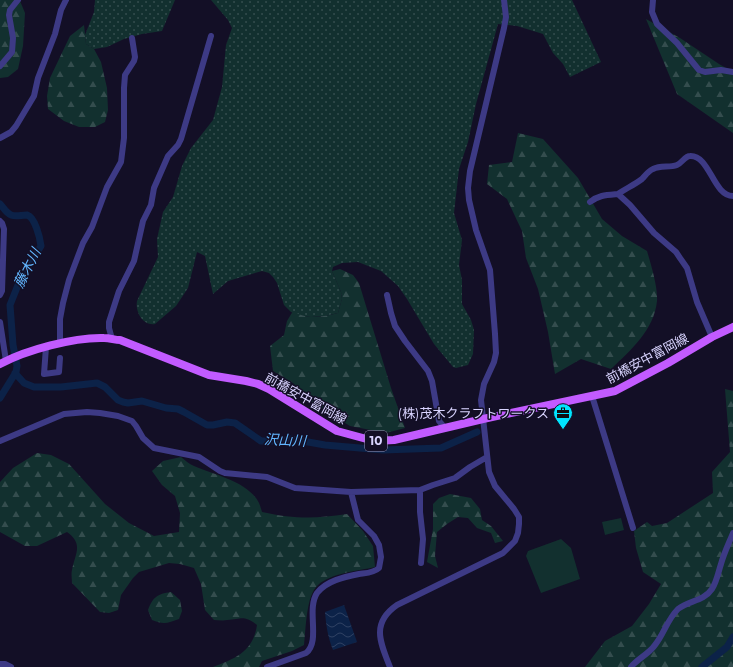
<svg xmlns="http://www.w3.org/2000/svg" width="733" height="667" viewBox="0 0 733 667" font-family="Montserrat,'Noto Sans JP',sans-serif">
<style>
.grass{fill:url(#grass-dots)}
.forest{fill:url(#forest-firs)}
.pitch{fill:#12302f}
.water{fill:url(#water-waves)}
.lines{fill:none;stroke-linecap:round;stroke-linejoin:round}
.river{stroke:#0c2248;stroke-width:7}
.minor{stroke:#3d3a85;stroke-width:6}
.major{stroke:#c25bff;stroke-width:8}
.labels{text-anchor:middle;stroke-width:3;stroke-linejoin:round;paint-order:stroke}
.shield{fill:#130f26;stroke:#9e99be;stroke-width:1}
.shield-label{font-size:12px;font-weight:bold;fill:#d9d4ff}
.street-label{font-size:13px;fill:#d9d4ff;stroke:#130f26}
.poi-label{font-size:13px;fill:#d9d4ff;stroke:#130f26;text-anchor:end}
.water-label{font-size:14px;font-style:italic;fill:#62b6ff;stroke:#130f26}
</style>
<defs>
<pattern id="grass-dots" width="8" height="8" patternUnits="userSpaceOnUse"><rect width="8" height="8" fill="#12302f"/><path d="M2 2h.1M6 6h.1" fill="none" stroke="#344d4e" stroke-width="1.8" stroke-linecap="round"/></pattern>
<pattern id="forest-firs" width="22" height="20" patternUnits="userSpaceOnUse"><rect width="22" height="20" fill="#12302f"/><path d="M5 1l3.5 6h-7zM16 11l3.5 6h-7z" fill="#344d4e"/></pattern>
<pattern id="water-waves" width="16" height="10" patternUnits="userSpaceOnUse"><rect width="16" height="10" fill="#0c2248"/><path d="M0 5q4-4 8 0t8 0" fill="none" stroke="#2f4163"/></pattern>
</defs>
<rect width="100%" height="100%" fill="#130f26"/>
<path class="grass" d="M95,0h80l-13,31 -20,3 -18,5 -17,8 -13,2 -8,-5 -1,-9 9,-23z
M211,0h361l29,62 -31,15 -7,-13 -10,-11 -10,-19 -26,-8 -19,-2 -22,80 -8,38 -9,27 -5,44 8,27 -3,25 3,15v24l9,16 3,10 -1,24 -5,11 -12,3 -3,-1 -19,-23 -27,-45 -9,-13 -17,-15 -23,-9 -16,1 -9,4 -1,4 9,21 1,7 -4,14 -13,3 -14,1 -13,-2 -7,-3 -7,-7 -7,-22 -4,-6 -4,-4 -7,-2 -34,10 -15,13 -8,-38 -8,-4 -9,36 -12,18 -21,18c-12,2 -20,-12 -18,-23l21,-44 -1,-18 6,-27 10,-15 9,-31 9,-18 22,-28 9,-33 4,-42 6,-17 -4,-8z"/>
<path class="forest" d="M0,0h18l2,1 5,12 -2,33 -5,23 -10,8 -8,1z
M646,19l34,19 39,26 14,8v61l-56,-39z
M84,25l2,19 8,5 7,13 6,26 1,22 -3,12 -10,5h-16l-15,-6 -16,-12 -1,-13 3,-18 20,-42z
M518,133l25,6 35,39 24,41 20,17 25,15c4,14 11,36 10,50 -3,29 -26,49 -46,68l-30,-10 -26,15 -7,-42 -10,-43 -12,-31 -4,-27 -15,-32 -20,-15 2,-19 23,-3z
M340,269l13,6 6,8 32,105 14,40 -19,5 -36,-7 -37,-23 -20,-20 -20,-12 -3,-25 14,-11 3,-14 6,-10c13,9 30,6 45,2l4,-14 -1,-7 -9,-21z
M725,389l8,2v276h-148l20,-26 27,-15 17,-22 12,-20 -18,-12 -7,-24 -2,-17 13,-9 5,4 15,-3 46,-30 -1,-21 18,-20z
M37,453l14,2 18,9 36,40 24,19 25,13 25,-4 1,-19 -5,-17 -13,-11 -10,-14 11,-10 18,-4c4,3 8,7 13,9 20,9 54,15 65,37 1,2 2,6 3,9 32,7 53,7 85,2l16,17 10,15 2,21c-17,4 -44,6 -57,18 -12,10 -12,44 -14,60l-12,6 -30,10 -3,6h-46c23,-9 40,-15 44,-42 -13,-10 -15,-6 -30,-5 -4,1 -9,0 -13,0l-9,-10 -4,-26 -7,-16 -14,-4 -11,-1 -30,9 -6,6 -12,17 -3,15 -9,3 -9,-1 -28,-29c0,-4 -1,-9 0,-13 3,-16 12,-26 -5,-38l-30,14h-12l-25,-14v-50l13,-14z
M450,494l21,4 9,11 2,11 9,6 12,15 -8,2 -4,-10 -14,-5 -9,-10 -10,-1 -11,7 -10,8 -2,24 3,12 -11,-6 6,-33v-25l6,-6z
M171,592l9,8 2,11 -3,8c-11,4 -15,6 -27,1l-4,-10c5,-13 9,-16 23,-18z"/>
<path class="pitch" d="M621,518l3,12 -19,5 -3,-13z
M561,539l10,9 9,31 -39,14 -15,-37 2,-5z"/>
<path class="water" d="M344,605l13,37 -24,8c-5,-12 -7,-25 -8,-38z"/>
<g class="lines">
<path class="river" d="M0,204c3,3 6,9 11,11 5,2 10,0 16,0 8,2 13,23 14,31l-21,34 -10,25 3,40 4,21 -1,6 -16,26
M15,373l9,10 10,4h27l36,-4 8,4 13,13 5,2 5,1 14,-2 24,7 12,1 6,3 23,13h6l14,-3 8,1 26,18h20l10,-2 34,6 58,5 58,-2 36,-16
M702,667l25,-20 6,-10"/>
<path class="minor" d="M653,0l-1,12 5,12 20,19 22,27 6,2 16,-2 12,2
M0,66l12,-14 1,-14 -4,-23 1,-5 8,-10
M0,138l11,-6 5,-6 18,-30 4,-18 17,-44 6,-24 5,-10
M590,202c9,-7 16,-7 28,-8
M0,221l2,2 2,6 -2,62 -2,4
M387,295l4,18 4,13 10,15 23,30 4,10 7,40 6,7
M0,322l6,39
M712,337l-15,-35 -10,-34 -7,-10 -4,-6 -22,-19 -24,-28 -12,-11c7,-5 16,-9 24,-15 3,-3 6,-8 11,-10 8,-4 16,-1 24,-4 5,-2 8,-9 13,-9 20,-1 23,40 43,40
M112,339l-3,-11v-6l10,-31 15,-30 9,-40 8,-16 3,-17 14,-32 10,-11 3,-6 30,-103
M60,344v-25l3,-16 6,-23 14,-37 9,-16 15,-40 14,-25 3,-24v-50l1,-13 9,-14 1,-4 -3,-19
M46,347l-2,27 15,-2 1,-14
M592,396l41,132
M0,441l64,-27 23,-2 13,1 18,3 14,5 4,5 7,12 11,10 45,9 21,14 5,2 42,4 28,11 56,4 69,-2 13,-5 22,-7 15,-11 17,-10
M420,490v22l3,27 -2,24
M0,664h5l6,3
M267,667l39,-14c15,-12 0,-43 11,-60 9,-12 27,-16 42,-19 7,-1 15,-1 20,-6l2,-11 -2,-12 -5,-9 -16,-16 -7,-28
M390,667c-10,-25 -19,-44 7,-62l106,-52 12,-12 3,-8 1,-9v-7l-5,-8 -19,-23 -6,-14 -8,-72 3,-16 10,-22 2,-9 -1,-19 -5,-64 -14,-40 -7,-30 -1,-12 2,-17 34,-143 2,-11 -2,-17
M631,667c6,-8 18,-13 24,-22 9,-11 12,-25 23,-36 11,-9 25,-7 34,-20 5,-8 6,-16 9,-25 3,-11 8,-21 12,-31"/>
<path class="major" d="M0,364c26,-14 74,-27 104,-26 6,0 11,2 16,2l89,35 37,6 12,3 11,5 68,42 37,10 20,-1 89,-21 132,-28 53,-28 44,-26 21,-10"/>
</g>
<defs>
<symbol id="office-pin" viewBox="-11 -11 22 30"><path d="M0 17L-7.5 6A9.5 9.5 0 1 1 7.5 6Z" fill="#00e5ff" stroke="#130f26"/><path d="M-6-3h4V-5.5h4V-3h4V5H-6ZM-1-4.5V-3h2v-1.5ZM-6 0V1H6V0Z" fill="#111"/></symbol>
</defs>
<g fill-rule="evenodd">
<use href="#office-pin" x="552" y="402" width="22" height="30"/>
</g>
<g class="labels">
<rect class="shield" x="365" y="431" width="22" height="20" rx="3"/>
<g class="shield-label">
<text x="376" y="445">10</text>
</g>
<g class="street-label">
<text transform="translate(647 358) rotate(-28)" y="5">前橋安中富岡線</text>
<text transform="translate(306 398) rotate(29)" y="5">前橋安中富岡線</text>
</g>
<g class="poi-label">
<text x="549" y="418">(株)茂木クラフトワークス</text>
</g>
<g class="water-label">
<text transform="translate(27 268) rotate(-63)" y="5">藤木川</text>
<text transform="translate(285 440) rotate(3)" y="5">沢山川</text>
</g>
</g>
</svg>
